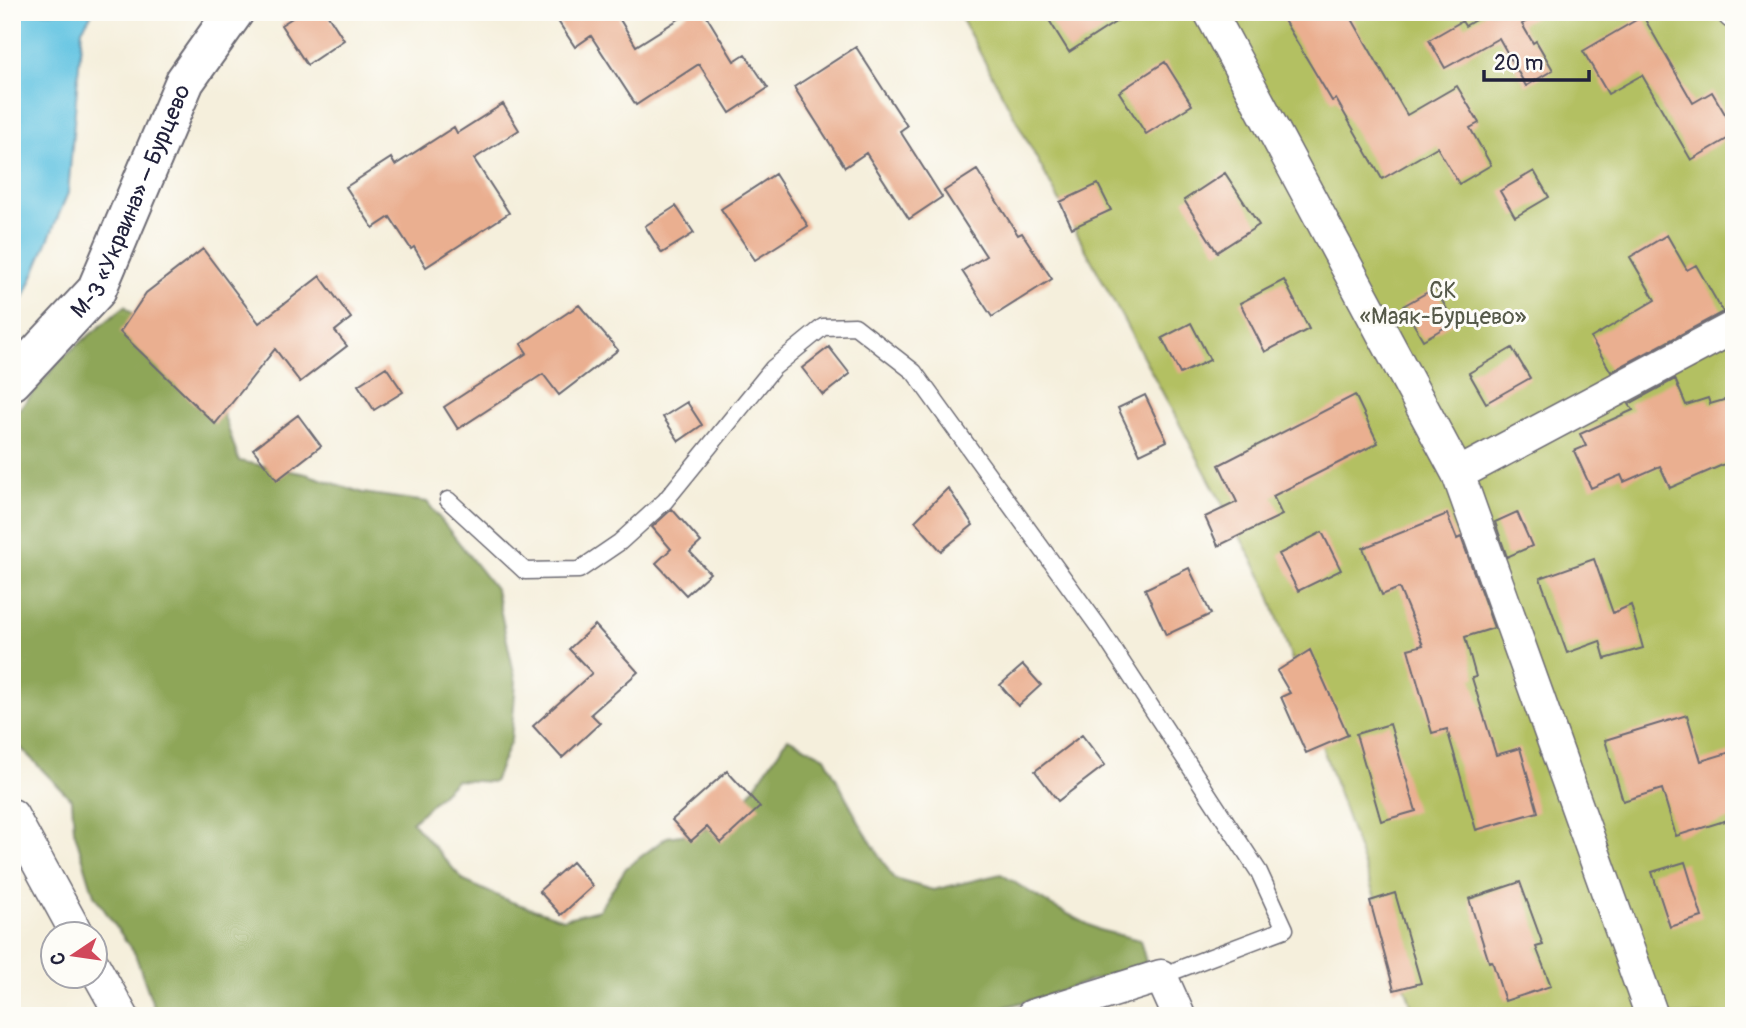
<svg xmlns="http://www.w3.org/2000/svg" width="1746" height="1028" viewBox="0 0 1746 1028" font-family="Pangolin,sans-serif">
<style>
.green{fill:#b3c062;stroke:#6a714e;stroke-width:2}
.forest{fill:#8ea658;stroke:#58644a;stroke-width:2}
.water{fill:#63c4e2;stroke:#42738e;stroke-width:2}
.building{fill:#eaaf90}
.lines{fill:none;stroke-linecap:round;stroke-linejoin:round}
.lane-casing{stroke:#6c6a73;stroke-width:19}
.street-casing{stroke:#6c6a73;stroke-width:35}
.secondary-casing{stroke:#6c6a73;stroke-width:42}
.lane{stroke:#fff;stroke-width:16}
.street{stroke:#fff;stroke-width:32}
.secondary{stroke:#fff;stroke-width:38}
.labels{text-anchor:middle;stroke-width:6;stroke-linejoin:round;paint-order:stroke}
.street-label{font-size:23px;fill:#22223b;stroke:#fdfcf7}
.park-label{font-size:23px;fill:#555949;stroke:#fdfcf7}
</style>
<rect width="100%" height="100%" fill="#fdfcf7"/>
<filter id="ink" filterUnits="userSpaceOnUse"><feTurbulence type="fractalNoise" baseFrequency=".0143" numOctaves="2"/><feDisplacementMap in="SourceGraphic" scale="14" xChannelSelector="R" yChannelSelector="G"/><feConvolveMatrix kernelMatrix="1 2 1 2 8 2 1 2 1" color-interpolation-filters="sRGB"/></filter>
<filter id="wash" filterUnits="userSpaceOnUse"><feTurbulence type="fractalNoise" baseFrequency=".00686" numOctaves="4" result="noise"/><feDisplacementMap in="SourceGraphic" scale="28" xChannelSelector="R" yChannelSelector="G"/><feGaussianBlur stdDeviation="1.57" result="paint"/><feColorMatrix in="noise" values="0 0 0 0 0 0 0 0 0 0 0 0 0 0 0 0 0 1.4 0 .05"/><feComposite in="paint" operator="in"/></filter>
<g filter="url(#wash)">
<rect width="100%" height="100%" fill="#f5efdc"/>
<path class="green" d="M958,12h776v1004h-319l-36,-107 -113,-324z"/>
<path class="forest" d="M125,306l94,95 20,60 67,13 57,19 64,9 69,88 20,92 -5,58 -17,42 -38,-2 -44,42 52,59 45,20 54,18 36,-9 27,-42 41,-31 28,-4 41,-14 14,-26 38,-55 37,19 36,69 33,53 39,11 68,-16 53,33 45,23 41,10 6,22 -104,35 -52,14 -8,5h-293l-1,-1 -4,1h-527l-22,-62 -41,-59 -20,-65 -2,-30 -60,-61v-317l3,-8 49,-58z"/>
<path class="water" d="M12,12h81l-11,17 -14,164 -43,102 -13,22z"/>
<g id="blocks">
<path class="building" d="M302,12h24l18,28 -37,25 -26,-40z
M552,12h77l-10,6 17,28 54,-34h14l30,49 11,-7 23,34 -38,25 -31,-49 -63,41 -45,-69 -16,11z
M1044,12h87l-62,40z
M1279,12h69l59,103 50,-29 22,37 -9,5 21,37 -32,19 -22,-37 -55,32 -46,-80 -4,2z
M1484,12h59l-21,12 11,19 3,-2 17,29 -27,16 -27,-48 -54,30 -16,-28 33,-19 3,5 20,-12z
M1643,16l50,87 19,-11 22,37v6l-43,25 -49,-85 -34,19 -25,-43z
M856,47l51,79 -7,5 42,66 -33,22 -43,-66 -21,14 -51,-80z
M1165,62l27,43 -46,29 -27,-42z
M503,104l16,26 -45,29 35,54 -83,54 -12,-20 -3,2 -21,-32 -17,11 -27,-41 45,-29 4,7 59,-38 3,6z
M977,170l41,65 4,-2 30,46 -60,38 -30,-46 24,-15 -42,-65z
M1534,171l15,26 -34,20 -15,-26z
M1225,173l34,52 -42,27 -33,-52z
M775,174l33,52 -53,34 -34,-51z
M1098,184l13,26 -39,18 -12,-26z
M676,206l18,27 -32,20 -17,-27z
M1667,235l20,35 9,-5 27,47 -112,60 -20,-34 64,-38 -25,-43z
M203,249l56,74 61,-47 31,42 -16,13 12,15 -47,36 -25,-33 -60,75 -95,-92 26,-39z
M1284,280l25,49 -44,23 -25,-49z
M1435,288l19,34 -31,18 -20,-34z
M579,305l39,45 -59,45 -16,-21 -85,55 -14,-22 83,-54 -6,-9z
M1191,323l19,37 -30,14 -18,-36z
M829,347l21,27 -27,21 -21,-27z
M1512,348l18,30 -44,25 -17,-30z
M386,367l17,25 -29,18 -16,-25z
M1675,379l11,26 22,-7 2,6 24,-7v63l-64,28 -10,-22 -36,16 -3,-7 -30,13 -17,-37 12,-5 -6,-12 53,-24 -4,-6z
M1145,395l22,46 -27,13 -22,-46z
M1355,395l23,48 -105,53 9,19 -64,31 -13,-29 32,-15 -18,-37z
M687,402l15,23 -23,16 -16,-24z
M298,415l23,31 -44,34 -24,-31z
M948,488l25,37 -32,26 -26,-30z
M672,509l29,33 -11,10 20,21 -24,22 -30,-32 15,-14 -19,-22z
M1517,512l15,34 -25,11 -12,-35z
M1447,514l10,25 4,-2 33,91 -29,9 11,40 -4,1 24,77 24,-7 18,64 -62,18 -29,-101 -15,4 -24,-84 15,-4 -24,-57 -17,7 -19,-47z
M1322,532l19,38 -43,21 -19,-37z
M1594,559l19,54 18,-8 12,43 -38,11 -5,-18 -33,12 -27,-75z
M1189,568l22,46 -45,21 -21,-46z
M595,625l43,47 -47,42 9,9 -38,35 -29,-32 59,-53 -23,-24z
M1310,650l38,85 -42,18 -25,-56 9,-4 -13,-22z
M1023,665l18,20 -23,21 -18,-21z
M1687,715l14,46 33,-10v67l-58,18 -14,-47 -39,12 -18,-61z
M1390,724l26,87 -35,10 -25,-87z
M1082,735l23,30 -47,36 -23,-30z
M727,771l33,36 -39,36 -14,-16 -16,14 -19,-21z
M572,862l21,24 -32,29 -22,-24z
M1685,862l17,55 -32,10 -18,-55z
M1520,882l23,63 -7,2 15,39 -46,15 -13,-40 -3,1 -20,-63z
M1395,893l26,90 -27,7 -24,-89z"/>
</g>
</g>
<g filter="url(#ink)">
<use href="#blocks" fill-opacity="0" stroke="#6c6a73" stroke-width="2"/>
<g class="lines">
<defs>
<path id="lane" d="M448,500l77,71 54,-1 41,-28 45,-41 108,-133 50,-41 32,-1 59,46 184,254 161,246 26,57 -124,47"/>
<path id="street" d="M1210,12l248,462 194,542
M1733,12l1,1
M1458,474l276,-147
M12,815l65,119
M94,966l28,50
M1032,1016l129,-40 18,40"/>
<g id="secondary">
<path id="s1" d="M12,381l84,-90 89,-210 49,-69"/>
</g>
</defs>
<use href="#lane" class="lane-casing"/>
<use href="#street" class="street-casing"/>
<use href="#secondary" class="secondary-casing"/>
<use href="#lane" class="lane"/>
<use href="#street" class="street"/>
<use href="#secondary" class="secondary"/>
</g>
</g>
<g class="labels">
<g class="street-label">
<text dy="8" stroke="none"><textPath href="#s1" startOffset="219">М-3 «Украина» – Бурцево</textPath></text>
</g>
<g class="park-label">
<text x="1443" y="298">СК<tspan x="1443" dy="26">«Маяк-Бурцево»</tspan></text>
</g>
</g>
<rect width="1746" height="1028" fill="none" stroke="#fdfcf7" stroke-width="42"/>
<g transform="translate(74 955) rotate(257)"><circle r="33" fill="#fdfcf7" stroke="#a5a5ac" stroke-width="2"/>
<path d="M0-5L12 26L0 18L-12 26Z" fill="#d1495b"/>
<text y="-10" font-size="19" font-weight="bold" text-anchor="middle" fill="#22223b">С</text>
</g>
<path d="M1484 70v10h105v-10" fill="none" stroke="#22223b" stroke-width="3.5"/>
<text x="1494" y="70" font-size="21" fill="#22223b" stroke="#fdfcf7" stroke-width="5" paint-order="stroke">20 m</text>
</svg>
